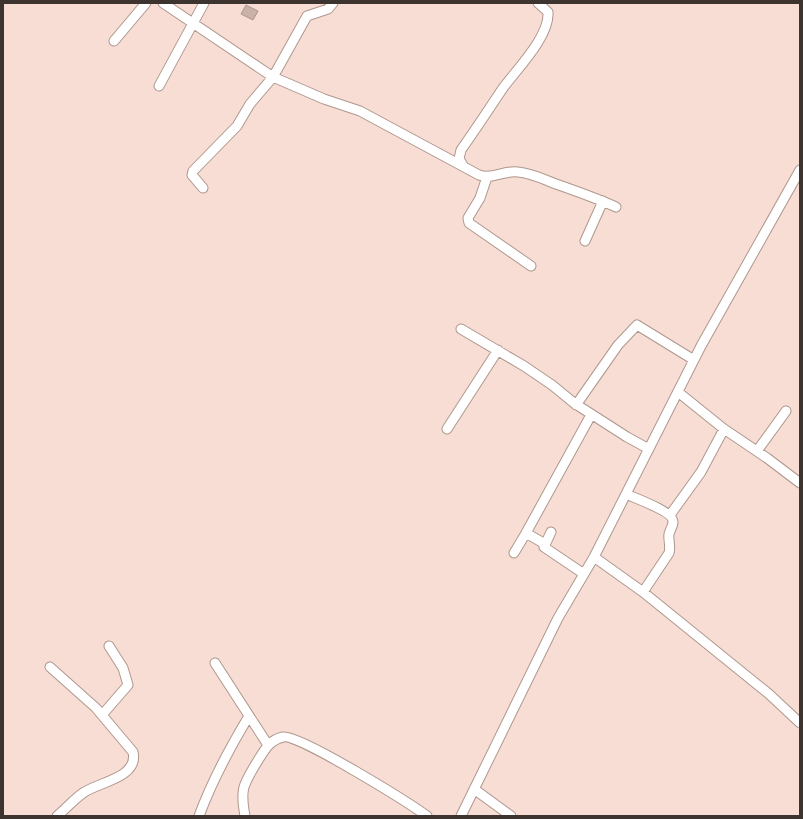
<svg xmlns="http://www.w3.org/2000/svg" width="803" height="819" viewBox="0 0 803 819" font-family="Overpass,sans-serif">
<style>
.building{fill:#cbb2a9;stroke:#ac958c}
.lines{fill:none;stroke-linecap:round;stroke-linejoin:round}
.street-casing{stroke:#af978e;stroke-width:11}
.street{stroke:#fff;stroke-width:9}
</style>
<rect width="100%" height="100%" fill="#f7ddd3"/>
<path class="building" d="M246,5l12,6 -5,9 -12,-6z"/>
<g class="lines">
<defs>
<path id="street" d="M163,3l110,74 51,22 36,12 119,64c13,5 25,-5 39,-3 13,1 25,7 38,12 20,7 40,14 60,23
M114,41l32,-38
M159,86l45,-83
M464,167l-5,-8 2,-9c15,-21 28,-41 42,-62 14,-19 47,-52 45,-76l-10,-9
M487,177l-7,21 -12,20 1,5 62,43
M203,188l-11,-13 1,-4 44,-45 13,-22 23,-27 34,-61 21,-7 5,-6
M585,241l18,-40
M461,329l63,37 28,19 22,18 53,34 22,12
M678,392l46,37 43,29 33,25
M576,405l42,-60 19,-20 57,35
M447,429l51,-79
M757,451l29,-40
M626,494c9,4 48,18 47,28 0,4 -3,8 -4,12 -1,6 2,12 0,19l-26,39
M670,515l31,-43 23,-43
M551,532l-7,15 40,27
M545,544l-19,-11 65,-118
M514,553l12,-20
M594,557l49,35 126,102 31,29
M215,663l53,82
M50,667l46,41 37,44c6,26 -35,30 -50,41 -10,7 -17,16 -26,23
M102,715l26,-30 -5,-17 -14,-22
M474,789l37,27
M199,816c13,-35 30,-67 50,-100
M245,816c-5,-27 -2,-31 12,-54 7,-11 12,-22 26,-25 16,-3 126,66 144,79
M461,816l97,-198 36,-61 107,-211 99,-176"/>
</defs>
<use href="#street" class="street-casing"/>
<use href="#street" class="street"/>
</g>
<rect width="803" height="819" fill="none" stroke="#3d332f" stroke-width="8"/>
</svg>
